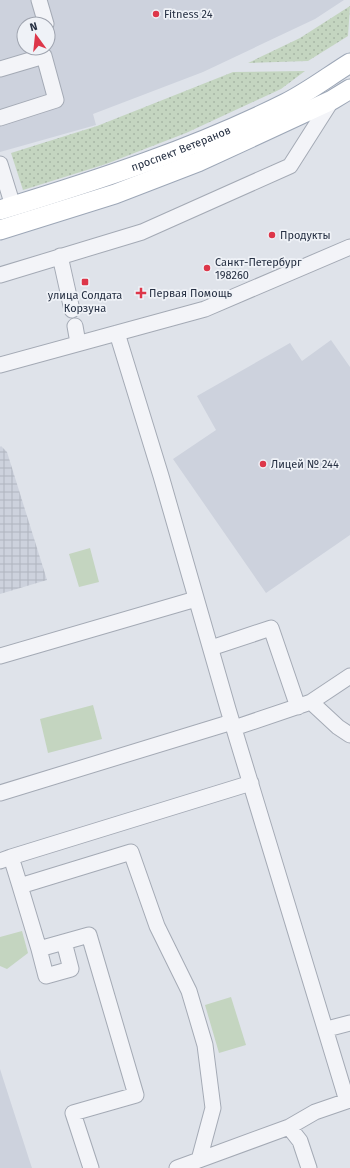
<svg xmlns="http://www.w3.org/2000/svg" width="350" height="1168" viewBox="0 0 350 1168" font-family="'Fira Sans',sans-serif">
<style>
.built{fill:#cdd2dd;fill-rule:evenodd}
.industrial{fill:url(#industrial-grid)}
.grass{fill:url(#grass-dots)}
.park{fill:#c4d5c0}
.lines{fill:none;stroke-linecap:round;stroke-linejoin:round}
.minor-casing{stroke:#a4aab5;stroke-width:17}
.major-casing{stroke:#9da7b7;stroke-width:21}
.minor{stroke:#f3f4f8;stroke-width:15}
.major{stroke:#fff;stroke-width:19}
.poi-dot{fill:#dd3649;stroke:#eff2f7;stroke-width:1.5}
.labels{text-anchor:middle;stroke-width:3.5;stroke-linejoin:round;paint-order:stroke}
.poi-label{font-size:11px;fill:#263043;stroke:#eff2f7;text-anchor:start}
.street-label{font-size:11px;fill:#263043;stroke:#eff2f7}
</style>
<defs>
<pattern id="industrial-grid" width="8" height="8" patternUnits="userSpaceOnUse"><rect width="8" height="8" fill="#cdd2dd"/><path d="M0 4h8M4 0v8" fill="none" stroke="#b0b5bf"/></pattern>
<pattern id="grass-dots" width="8" height="8" patternUnits="userSpaceOnUse"><rect width="8" height="8" fill="#c4d5c0"/><path d="M2 2h.1M6 6h.1" fill="none" stroke="#a8b7a6" stroke-width="1.8" stroke-linecap="round"/></pattern>
</defs>
<rect width="100%" height="100%" fill="#dfe3ea"/>
<path class="built" d="M0,0h344l-29,19 -112,53 -110,42 3,11 -96,27zM24,24h24v24h-24z
M331,340l19,27v168l-84,58 -93,-134 43,-29 -19,-34 93,-53 12,18z
M0,1069l29,90 3,9h-32z"/>
<path class="industrial" d="M1,446l6,6 40,128 -47,14v-147z"/>
<path class="grass" d="M350,6l-2,30 -40,25 -60,2 52,-25z
M305,71l-24,18 -95,44 -80,31 -83,26 -12,-37 86,-27 136,-54z"/>
<path class="park" d="M90,548l9,34 -20,5 -10,-33z
M93,705l9,34 -54,14 -8,-34z
M22,931l6,22 -21,16 -7,-3v-29z
M231,997l15,48 -27,8 -14,-48z"/>
<g class="lines">
<defs>
<path id="minor" d="M39,0l7,24
M0,69l44,-13 12,44 -56,18
M0,164l13,42
M60,256l12,54
M0,275l142,-43 148,-66 42,-66
M75,326l3,17
M117,333l44,143 67,233 119,392 -32,11 -26,15 -90,33
M0,365l205,-56 145,-62
M211,648l60,-20 27,79
M0,656l196,-57
M311,702l39,-26
M234,728l77,-26 27,25 12,8
M0,793l232,-71
M11,857l240,-74
M0,861l11,-4 9,29
M39,949l7,27 25,-7 -7,-27
M327,1029l23,-6
M289,1127l11,14 9,27
M91,1168l-18,-55 63,-18 -47,-160 -50,14 -19,-63 111,-34 26,74 32,65 16,54 8,63 -14,52 -22,8"/>
<g id="major">
<path id="s1" d="M0,210c98,-30 194,-61 286,-107 22,-11 43,-27 64,-40"/>
<path d="M0,230l115,-36 83,-32 134,-62 18,-11"/>
</g>
</defs>
<use href="#minor" class="minor-casing"/>
<use href="#major" class="major-casing"/>
<use href="#minor" class="minor"/>
<use href="#major" class="major"/>
</g>
<g class="poi-dot">
<circle cx="156" cy="14" r="4"/>
<circle cx="272" cy="235" r="4"/>
<circle cx="207" cy="268" r="4"/>
<rect x="81" y="278" width="8" height="8" rx="2"/>
<path d="M139 287h4v4h4v4h-4v4h-4v-4h-4v-4h4z"/>
<circle cx="263" cy="464" r="4"/>
</g>
<g class="labels">
<g class="poi-label">
<text x="164" y="18">Fitness 24</text>
<text x="280" y="239">Продукты</text>
<text x="215" y="266">Санкт-Петербург<tspan x="215" dy="13">198260</tspan></text>
<text x="149" y="297">Первая Помощь</text>
<text x="85" y="299" text-anchor="middle">улица Солдата<tspan x="85" dy="13">Корзуна</tspan></text>
<text x="271" y="468">Лицей № 244</text>
</g>
<g class="street-label">
<text dy="4" stroke="none"><textPath href="#s1" startOffset="191">проспект Ветеранов</textPath></text>
</g>
</g>
<g transform="translate(36 36) rotate(345)"><circle r="19" fill="#eff2f7" stroke="#9fa4af"/>
<path d="M0-3L7 15L0 10L-7 15Z" fill="#dd3649"/>
<text y="-6" font-size="11" font-weight="bold" text-anchor="middle" fill="#263043">N</text>
</g>
</svg>
